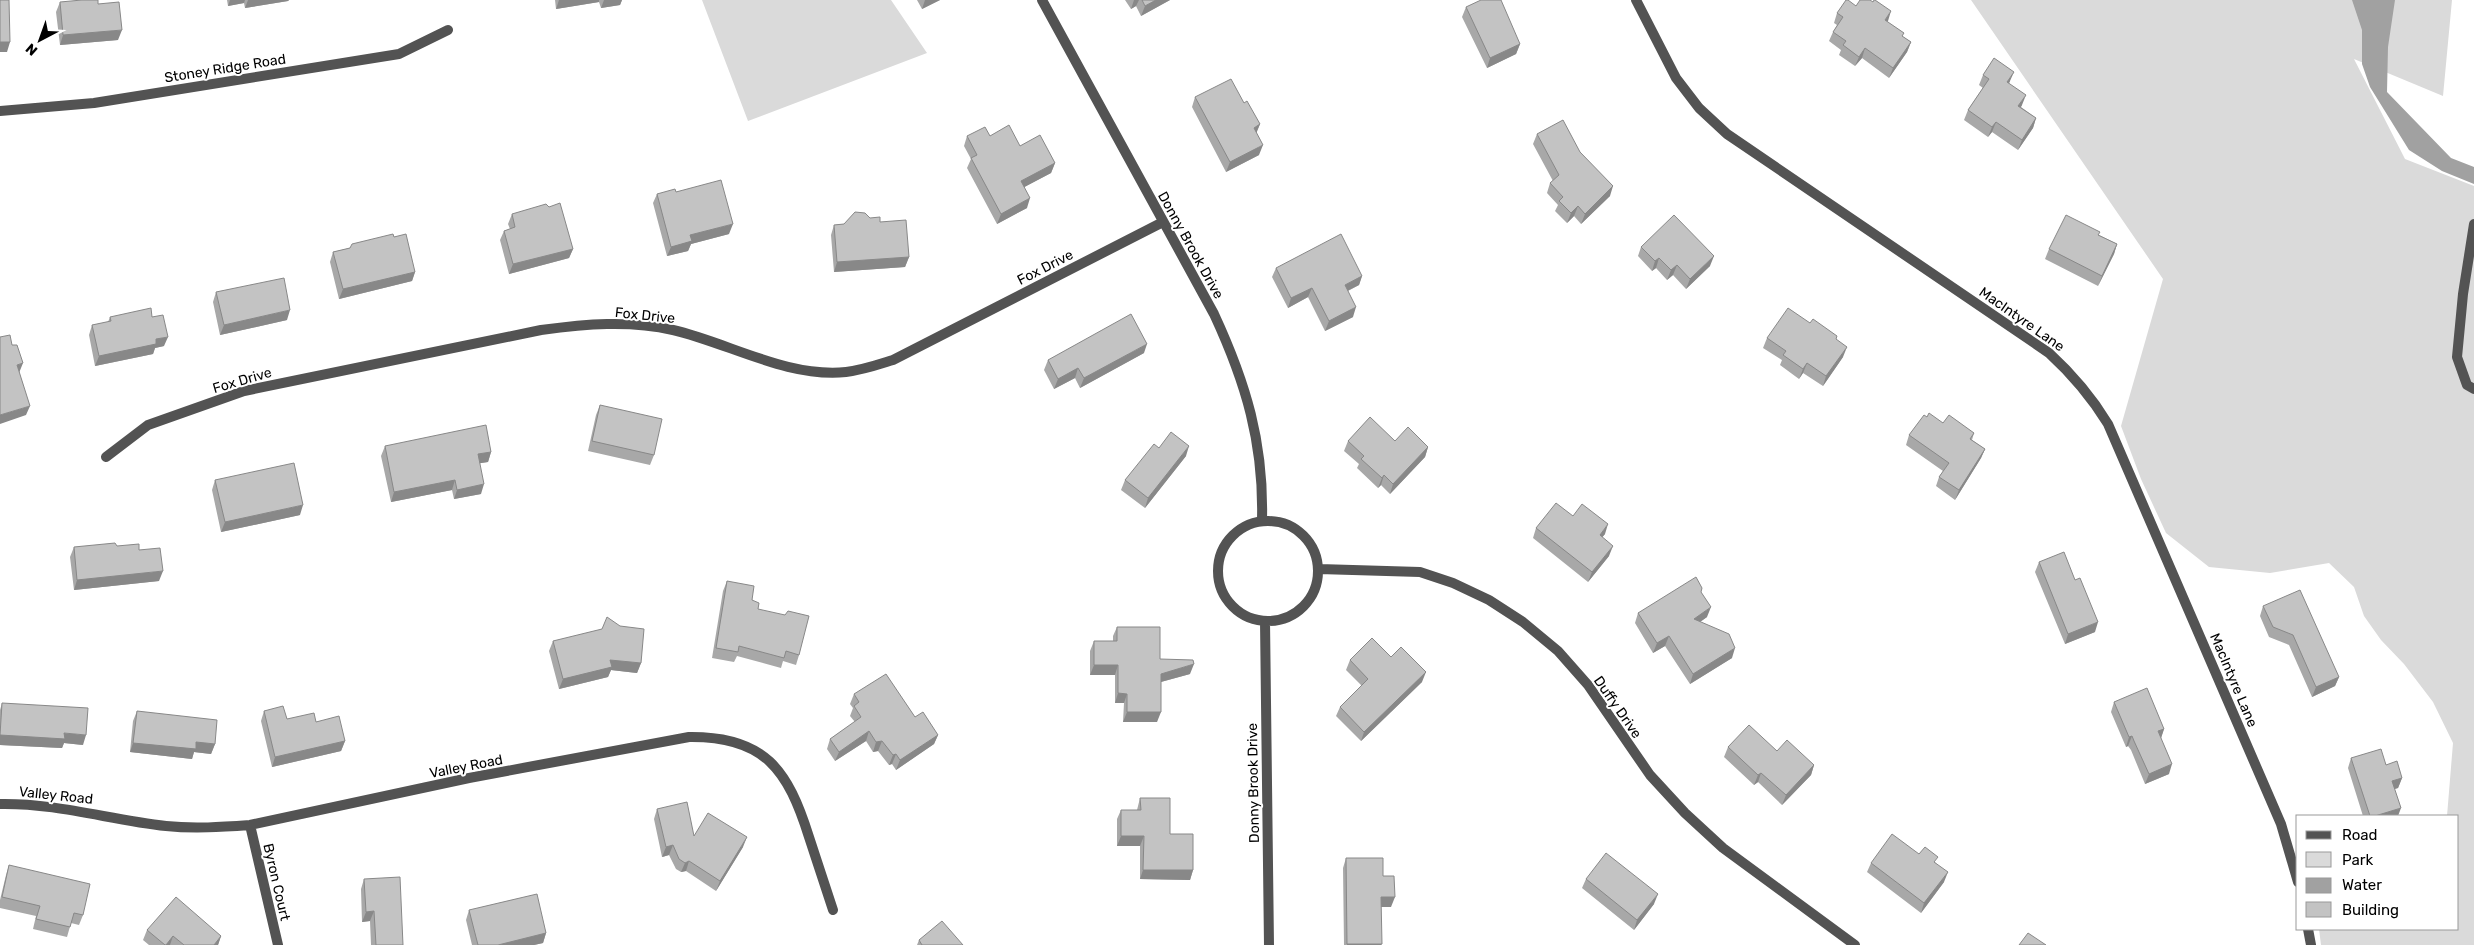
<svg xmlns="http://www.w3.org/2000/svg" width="2474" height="945" viewBox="0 0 2474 945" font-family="Rubik,sans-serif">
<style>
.green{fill:#dadada}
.water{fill:#a1a1a1}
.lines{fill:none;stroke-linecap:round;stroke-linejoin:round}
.service{stroke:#535353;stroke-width:10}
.minor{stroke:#535353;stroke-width:10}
.wall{fill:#a8a8a8}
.shaded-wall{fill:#888}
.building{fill:#c3c3c3;stroke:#888}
.labels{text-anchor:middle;stroke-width:4;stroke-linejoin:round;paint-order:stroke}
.street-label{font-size:14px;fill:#000;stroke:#fff}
</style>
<rect width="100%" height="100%" fill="#fff"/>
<path class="green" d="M702,0h189l36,53 -179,68z
M1971,0h481l-9,96 -89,-37 51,100 69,27v759h-153l-2,-16h139v-113h-11l6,-73 -20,-41 -29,-38 -23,-24 -17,-24 -10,-29 -25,-24 -59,10 -61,-6 -43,-34 -25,-54 -20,-53 42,-147z"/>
<path class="water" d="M2352,0h43l-7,47 -1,45 64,66 23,9v17l-32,-13 -33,-21 -39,-63 -8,-23v-34z"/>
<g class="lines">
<path class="service" d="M2474,224l-11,70 -6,63 10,28 7,4"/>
<path class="minor" d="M1042,0l172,314c32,69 50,129 48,206
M1636,0l40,78 23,30 28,26 322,219c24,22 42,43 59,71l173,400 17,58
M0,111l94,-8 305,-49 49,-24
M106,457l42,-32 96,-34 297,-61c44,-6 88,-10 132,0 56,13 114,48 173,42 17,-2 31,-7 47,-12l270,-138
M1218 571a50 50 0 1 1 100 0a50 50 0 1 1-100 0Z
M1319,569l101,3 33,11 36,17 34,22 35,29 30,34 62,90 35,38 38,35 132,97
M1265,621l4,324
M0,804c58,-1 110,16 166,22 28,3 56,1 84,-1l219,-47 220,-41c76,-1 99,33 120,100 8,24 16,49 24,73
M250,825l28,120
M2308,929l3,16"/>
</g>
<path class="wall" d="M227,0h62l-1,1 -43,7 -1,-5 -16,3z
M555,0h67l-2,5 -19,3 -2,-6 -43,7z
M917,0h23l-18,9z
M1125,0h45l-29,16 -5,-10 -5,3z
M60,2l38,2 20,36 -58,5 -4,-33z
M1856,6l31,16 17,11 -2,3 9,6 -4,10 -18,26 -27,-20 -7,8 -16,-11 2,-5 -12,-9 4,-9 4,-7 -3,-2 3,-10z
M1466,7l54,37 -4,10 -29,14 -25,-51z
M1983,75l27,6 -1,3 13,21 -1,2 15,11 -3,10 -15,22 -26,-18 -4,5 -24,-17 4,-10 15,-22 -4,-3z
M1195,97l49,6 16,21 -4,9 3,22 -33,17 -34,-65z
M1537,134l43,18 30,44 -29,28 -7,-8 -7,7 -12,-12 3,-6 -11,-12 3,-10 3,-2 -20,-37z
M967,136h23l65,27 -4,10 -27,14 3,21 -30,16 -30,-56 4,-9 -7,-13z
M657,194l72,40 -38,10 -3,7 -21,5 -14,-53z
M512,214l61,35 -4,9 -60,16 -9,-34 4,-9 6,-2 -2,-5z
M870,218l39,39 -4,10 -71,5 -3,-37 3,-10 10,-1z
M2099,235l18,9 -3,10 -16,32 -53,-27 4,-10z
M394,237l21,35 -3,9 -73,18 -9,-37 3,-10z
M1641,247l69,19 -24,23 -13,-14 -6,5 -11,-12 -4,3 -14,-15z
M1276,268l86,8 -3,9 -11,6 5,26 -28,14 -17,-34 -20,11 -16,-31z
M216,292l71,28 -67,15 -7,-33z
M110,317h42l12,29 -9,2 -2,6 -58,12 -6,-31 3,-10 16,-3z
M1767,338l69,1 7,18 -20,29 -20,-13 -4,6 -19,-14 2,-5 -19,-12z
M1144,353l-64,35 -5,-10 -21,11 -10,-19 4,-10z
M600,405l54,50 -4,10 -62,-14 8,-36z
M1927,417l16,6 31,10 -2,7 13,9 -4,9 -26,42 -19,-14 3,-9 4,-6 -37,-26 3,-10z
M1348,441h47l33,6 -3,10 -35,37 -9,-9 -3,3 -21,-20 2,-4 -15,-13z
M385,446l106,6 -3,10 -8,1 1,31 -27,5 -2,-9 -61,12 -10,-46z
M1159,448l27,8 -41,52 -24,-18 4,-10z
M215,480l85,35 -79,17 -9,-42z
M1573,516l32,18 -3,3 7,19 -21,26 -55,-44 3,-10z
M117,546l42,35 -85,9 -4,-33 4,-10z
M2039,562l56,70 -30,12 -30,-72z
M727,581l25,19 6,9 41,46 -3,10 -13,-4 -2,7 -44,-12 -3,6 -22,-4 11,-67z
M1701,592l6,25 -7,5 32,36 -42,26 -25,-38 -12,7 -18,-30 3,-10z
M2263,606l76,71 -4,9 -23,11 -23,-52 -20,-8 -9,-21z
M1117,627l43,32 30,15 -29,8 -4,40h-34l1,-19h-9v-28h-25v-24l4,-10h19v-5z
M553,641l88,22 -4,10 -26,-3 -3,7 -49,12 -10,-38z
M1391,657l31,25 -61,59 -25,-25 4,-9 22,-21 -16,-16 4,-10z
M854,694l61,23 23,18 -4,9 -38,26 -4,-6 -3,1 -11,-14 -5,1 -7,-11 -31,20 -8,-12 3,-10 25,-17 -5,-6 3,-8 -3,-4z
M2114,702l50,27 -3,9 8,36 -24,10 -14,-34 -3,-4 -2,1 -15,-35z
M2,703l81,42 -19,-2 -2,5 -62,-3v-35z
M137,711l78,33 -4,10 -17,-2 -2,7 -62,-7 3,-31z
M264,711l23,8 29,3 29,19 -4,10 -69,16 -11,-46z
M1728,747l49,4 37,14 -3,10 -29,30 -24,-23 -4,3 -30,-28z
M2351,758l35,7 16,13 -4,10 -4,1 4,27h-35l-15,-48z
M1140,798l30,36 23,36 -3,10 -50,-1v-33h-23v-27l4,-9h16z
M657,809l37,27 49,11 -27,44 -30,-20 -5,1 -5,-3 -7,-14 -7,2 -8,-38z
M1919,854l17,9 8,19 -23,31 -54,-41 4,-9z
M1346,858l37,18 8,31h-10v38h-37l-1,-77z
M9,865l74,50 -4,10 -8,-2 -4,14 -34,-8 3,-13 -36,-8v-8l6,-25z
M364,879l39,66h-32l-1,-24 -8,1 -1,-33z
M1586,879l68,25 -20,26 -52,-42z
M469,910l77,23 -3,10 -9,2h-62l-6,-25z
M147,930l74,6 -3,9h-69l-6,-5z
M919,940l44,5h-46z"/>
<path class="shaded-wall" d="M230,0h15l-1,3 -16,3z
M248,0h41l-1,1 -43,7z
M559,0h40v2l-43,7z
M604,0h18l-2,5 -19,3z
M925,0h15l-18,9z
M1134,0h5l-3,6 -5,3z
M1156,0h14l-29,16 4,-10z
M1891,11l-3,10 -7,9 4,-10z
M122,30l-4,10 -58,5 3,-10z
M0,42h10l-3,10h-7z
M1911,42l-4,10 -18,26 4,-10z
M1520,44l-4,10 -29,14 3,-10z
M1865,48l-3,10 -7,8 4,-9z
M2014,72l-4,9 -7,11 4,-10z
M2026,95l-4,10 -7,11 3,-10z
M2036,118l-3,10 -15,22 4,-10z
M1996,122l-4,10 -4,5 4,-10z
M1260,124l-4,10 -2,-6z
M1263,145l-4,10 -33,17 4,-10z
M1055,163l-4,10 -34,18 4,-10z
M1613,186l-3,10 -29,28 4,-10z
M1030,198l-3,10 -30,16 4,-10z
M1578,206l-4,10 -7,7 4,-10z
M733,224l-4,10 -38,10 -3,7 -21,5 4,-9 19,-12z
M2117,244l-3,10 -16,32 4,-10z
M573,249l-4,9 -60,16 4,-10z
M1714,256l-4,10 -24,23 4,-10z
M909,257l-4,10 -71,5 3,-10z
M1659,258l-3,10 -4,3 3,-10z
M1677,265l-4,10 -6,5 4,-10z
M415,272l-3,9 -73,18 4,-10z
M1362,276l-3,9 -18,9 4,-9z
M1312,288l-4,9 -20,11 3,-10z
M1356,307l-3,10 -28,14 4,-10z
M290,310l-3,10 -67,15 4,-10z
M168,337l-4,9 -9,2 -2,6 -58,12 4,-10 57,-17z
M1147,344l-3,9 -64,35 4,-10z
M1847,347l-4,10 -20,29 3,-10z
M23,363l-4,10 -2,-8z
M1807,363l-4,10 -4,6 4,-10z
M1078,368l-3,10 -21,11 4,-10z
M30,406l-4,9 -26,9v-9z
M1189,446l-3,10 -41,52 3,-10z
M1428,447l-3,10 -35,37 3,-10z
M1985,449l-4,9 -26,42 4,-10z
M491,452l-3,10 -13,2 3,-10z
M1384,475l-3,10 -3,3 4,-10z
M455,480l-3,10 -61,12 3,-10z
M484,484l-3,10 -27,5 3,-9z
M303,505l-3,10 -79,17 4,-10z
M1608,524l-3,10 -9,11 4,-10z
M1613,546l-4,10 -21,26 4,-10z
M163,571l-4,10 -85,9 3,-10z
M1711,607l-4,10 -17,12 4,-10z
M2098,622l-3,10 -30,12 3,-10z
M1669,636l-4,10 -12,7 4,-10z
M1735,648l-3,10 -42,26 3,-10z
M610,660l31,3 -4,10 -26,-3 -3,7 -49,12 4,-10z
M1194,664l-4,10 -33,9 4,-9z
M1094,665h24l-3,10h-25z
M1426,672l-4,10 -61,59 3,-9z
M2339,677l-4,9 -23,11 4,-10z
M1118,693l9,1 -3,9h-9z
M1127,712h34l-4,10h-34z
M2164,729l-3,9 -3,-7z
M869,731l-3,10 -31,20 4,-9z
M64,733l22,2 -3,10 -19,-2 -2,5 -62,-3v-10z
M938,735l-4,9 -38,26 4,-10z
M2132,736l-4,10 -2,1 3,-10z
M345,741l-4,10 -69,16 3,-10z
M882,741l-4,10 -5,1 3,-10z
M196,742l19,2 -4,10 -17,-2 -2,7 -62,-7 3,-9z
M896,754l-4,10 -3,1 4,-10z
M2172,764l-3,10 -24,10 4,-10z
M1814,765l-3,10 -29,30 4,-10z
M1761,773l-3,9 -4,3 4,-10z
M2402,778l-4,10 -10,3 4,-10z
M2401,808l-3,8h-23z
M1121,836h23l-4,10h-23z
M747,837l-4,10 -27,44 4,-10z
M673,845l-4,10 -7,2 4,-10z
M689,861l-3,10 -5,1 4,-9z
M1143,870h50l-3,10 -50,-1z
M1948,872l-4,10 -23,31 3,-10z
M1658,894l-4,10 -20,26 3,-10z
M1381,897h14l-4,10h-13z
M374,911l-4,10 -8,1 4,-10z
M546,933l-3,10 -9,2h-36z
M173,936l-3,9h-4z
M221,936l-3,9h-4z
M1347,944h35l-1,1h-34z"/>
<path class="building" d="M0,0h9l1,42h-10z
M82,0h16v4l21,-2 3,28 -59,5 -3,-33z
M1142,0h14l-11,6z
M1481,0h20l19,44 -30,14 -24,-51z
M1846,0h2l8,6 4,-6h10l3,2 1,-2h1l16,11 -6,9 19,13 -2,3 9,6 -18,26 -28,-20 -6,9 -16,-12 3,-4 -13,-9 10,-15 -6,-4z
M1994,58l20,14 -7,10 19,13 -8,11 18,12 -14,22 -26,-18 -4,5 -24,-17 21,-31 -6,-4z
M1231,79l13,24 3,-2 13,23 -6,4 9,17 -33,17 -35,-65z
M1563,120l17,32 33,34 -28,28 -7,-8 -7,7 -12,-12 4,-4 -13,-14 9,-8 -22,-41z
M1009,125l11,21 20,-11 15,28 -34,18 9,17 -29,16 -30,-56 6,-3 -10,-19 18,-9 5,9z
M721,180l12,44 -43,11 2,6 -21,6 -14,-53 18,-5 1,3z
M560,203l13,46 -60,15 -9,-33 11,-4 -3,-13 34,-10 3,3z
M855,212l10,1 5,5 10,-1v5l26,-2 3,37 -72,5 -3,-37 10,-1z
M1674,215l40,41 -24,23 -13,-14 -6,5 -12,-12 -4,3 -14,-14z
M2066,215l34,17 -2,3 19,9 -15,32 -53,-27z
M393,234l1,3 12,-3 9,38 -72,17 -10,-37 17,-4 2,-4z
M1341,234l21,42 -17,9 11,22 -27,14 -17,-33 -21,10 -15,-30z
M284,278l6,32 -66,15 -8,-33z
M151,308l1,9 11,-2 5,22 -12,2v5l-57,12 -7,-31 19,-4 -1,-4z
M1788,308l22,15 3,-4 24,17 -1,3 11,8 -21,29 -19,-13 -4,6 -20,-14 3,-4 -19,-13z
M1131,314l16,30 -63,34 -6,-10 -20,11 -10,-19z
M10,335l2,10h5l6,18 -6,2 13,41 -30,9v-78z
M600,405l62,14 -8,36 -62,-14z
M1929,413l14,10 6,-8 25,18 -4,6 15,10 -26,41 -20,-13 10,-14 -40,-28 15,-20 3,2z
M1370,417l25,24 13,-14 20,20 -35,37 -9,-9 -2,3 -21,-19 3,-3 -16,-15z
M486,425l5,27 -13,2 6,30 -27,6 -2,-10 -61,12 -9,-46z
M1171,432l18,14 -41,52 -23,-18 29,-36 5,4z
M294,463l9,42 -78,17 -10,-42z
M1556,503l17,13 9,-12 26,20 -8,11 13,11 -21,26 -56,-44z
M115,543l2,3 22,-2v6l21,-2 3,23 -86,9 -3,-33z
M2064,552l11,28 5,-2 18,44 -30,12 -29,-72z
M1696,577l6,11 -1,4 10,15 -17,12 35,15 6,14 -42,26 -24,-38 -12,7 -19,-30z
M727,581l27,5 -2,14 7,3 -1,6 27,6 3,-4 21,5 -10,39 -13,-4 -2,7 -45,-12 -1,6 -22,-4z
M2300,590l39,87 -23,10 -23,-52 -20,-8 -10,-21z
M607,617l13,9 24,3 -3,34 -31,-3 2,7 -49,12 -10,-38 49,-12z
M1117,627h43v32l33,1 1,4 -33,10v38h-34v-18l-9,-1v-28h-24v-24h23z
M1372,638l19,19 10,-10 25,25 -62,60 -24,-25 28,-28 -18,-19z
M886,674l29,43 8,-5 15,23 -38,25 -4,-6 -3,1 -11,-14 -6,1 -7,-11 -30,21 -9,-13 31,-22 -7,-11 5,-4 -5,-8z
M2147,688l17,41 -6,2 14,33 -23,10 -15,-33 -2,-5 -3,1 -15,-35z
M2,703l86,5 -2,27 -22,-2 1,6 -65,-4z
M283,706l4,13 27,-6 2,9 23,-6 6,25 -70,16 -11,-46z
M137,711l80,9 -2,24 -19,-2v7l-63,-6z
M1749,725l28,26 10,-11 27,25 -28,30 -25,-22 -3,2 -30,-28z
M2381,749l5,16 11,-4 5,17 -10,3 9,27 -26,8h-5l-19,-58z
M1140,798h30v36h23v36h-50l1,-34h-23v-26h20z
M687,802l7,34 14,-23 39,24 -27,44 -31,-20 -4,2 -6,-4 -6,-14 -7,2 -9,-38z
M1892,834l27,20 6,-7 13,10 -4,5 14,10 -24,31 -53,-40z
M1606,853l52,41 -21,26 -51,-41z
M1346,858h37v18h11l1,21h-14l1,47h-35z
M9,865l81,19 -7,31 -9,-2 -4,14 -34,-8 4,-13 -38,-9z
M400,877l3,68h-27l-2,-34 -8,1 -2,-33z
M537,894l9,39 -48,12h-20l-9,-35z
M176,897l45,39 -7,9h-30l-11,-9 -7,9h-1l-18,-15z
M942,921l21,24h-41l-3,-5z
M2028,933l18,12h-27z"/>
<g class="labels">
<g class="street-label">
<text transform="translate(225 68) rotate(-9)" y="5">Stoney Ridge Road</text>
<text transform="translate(1191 245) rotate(61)" y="5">Donny Brook Drive</text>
<text transform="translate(1045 267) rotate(-27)" y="5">Fox Drive</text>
<text transform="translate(645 315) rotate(6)" y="5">Fox Drive</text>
<text transform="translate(2022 319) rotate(35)" y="5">MacIntyre Lane</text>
<text transform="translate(242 380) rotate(-16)" y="5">Fox Drive</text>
<text transform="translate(2234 680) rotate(67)" y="5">MacIntyre Lane</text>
<text transform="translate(1618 707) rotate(55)" y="5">Duffy Drive</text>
<text transform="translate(466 766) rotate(-11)" y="5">Valley Road</text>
<text transform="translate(1253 783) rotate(-91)" y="5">Donny Brook Drive</text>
<text transform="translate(56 795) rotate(6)" y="5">Valley Road</text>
<text transform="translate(277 882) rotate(77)" y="5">Byron Court</text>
</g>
</g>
<rect x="2296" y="815" width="162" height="115" fill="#ffffff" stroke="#999999"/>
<rect x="2306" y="831" width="25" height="8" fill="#535353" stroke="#999999"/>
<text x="2342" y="840" font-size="15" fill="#000000">Road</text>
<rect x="2306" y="852" width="25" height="15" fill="#dadada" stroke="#999999"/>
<text x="2342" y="865" font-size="15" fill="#000000">Park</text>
<rect x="2306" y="878" width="25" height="15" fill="#a1a1a1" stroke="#999999"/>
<text x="2342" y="890" font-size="15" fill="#000000">Water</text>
<rect x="2306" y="902" width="25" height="15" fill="#c3c3c3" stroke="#999999"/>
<text x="2342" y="915" font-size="15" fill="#000000">Building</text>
<g transform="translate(40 40) rotate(221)" stroke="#ffffff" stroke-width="4" paint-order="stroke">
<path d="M0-4L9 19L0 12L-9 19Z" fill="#000000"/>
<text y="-8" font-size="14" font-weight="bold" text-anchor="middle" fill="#000000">N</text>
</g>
</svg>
